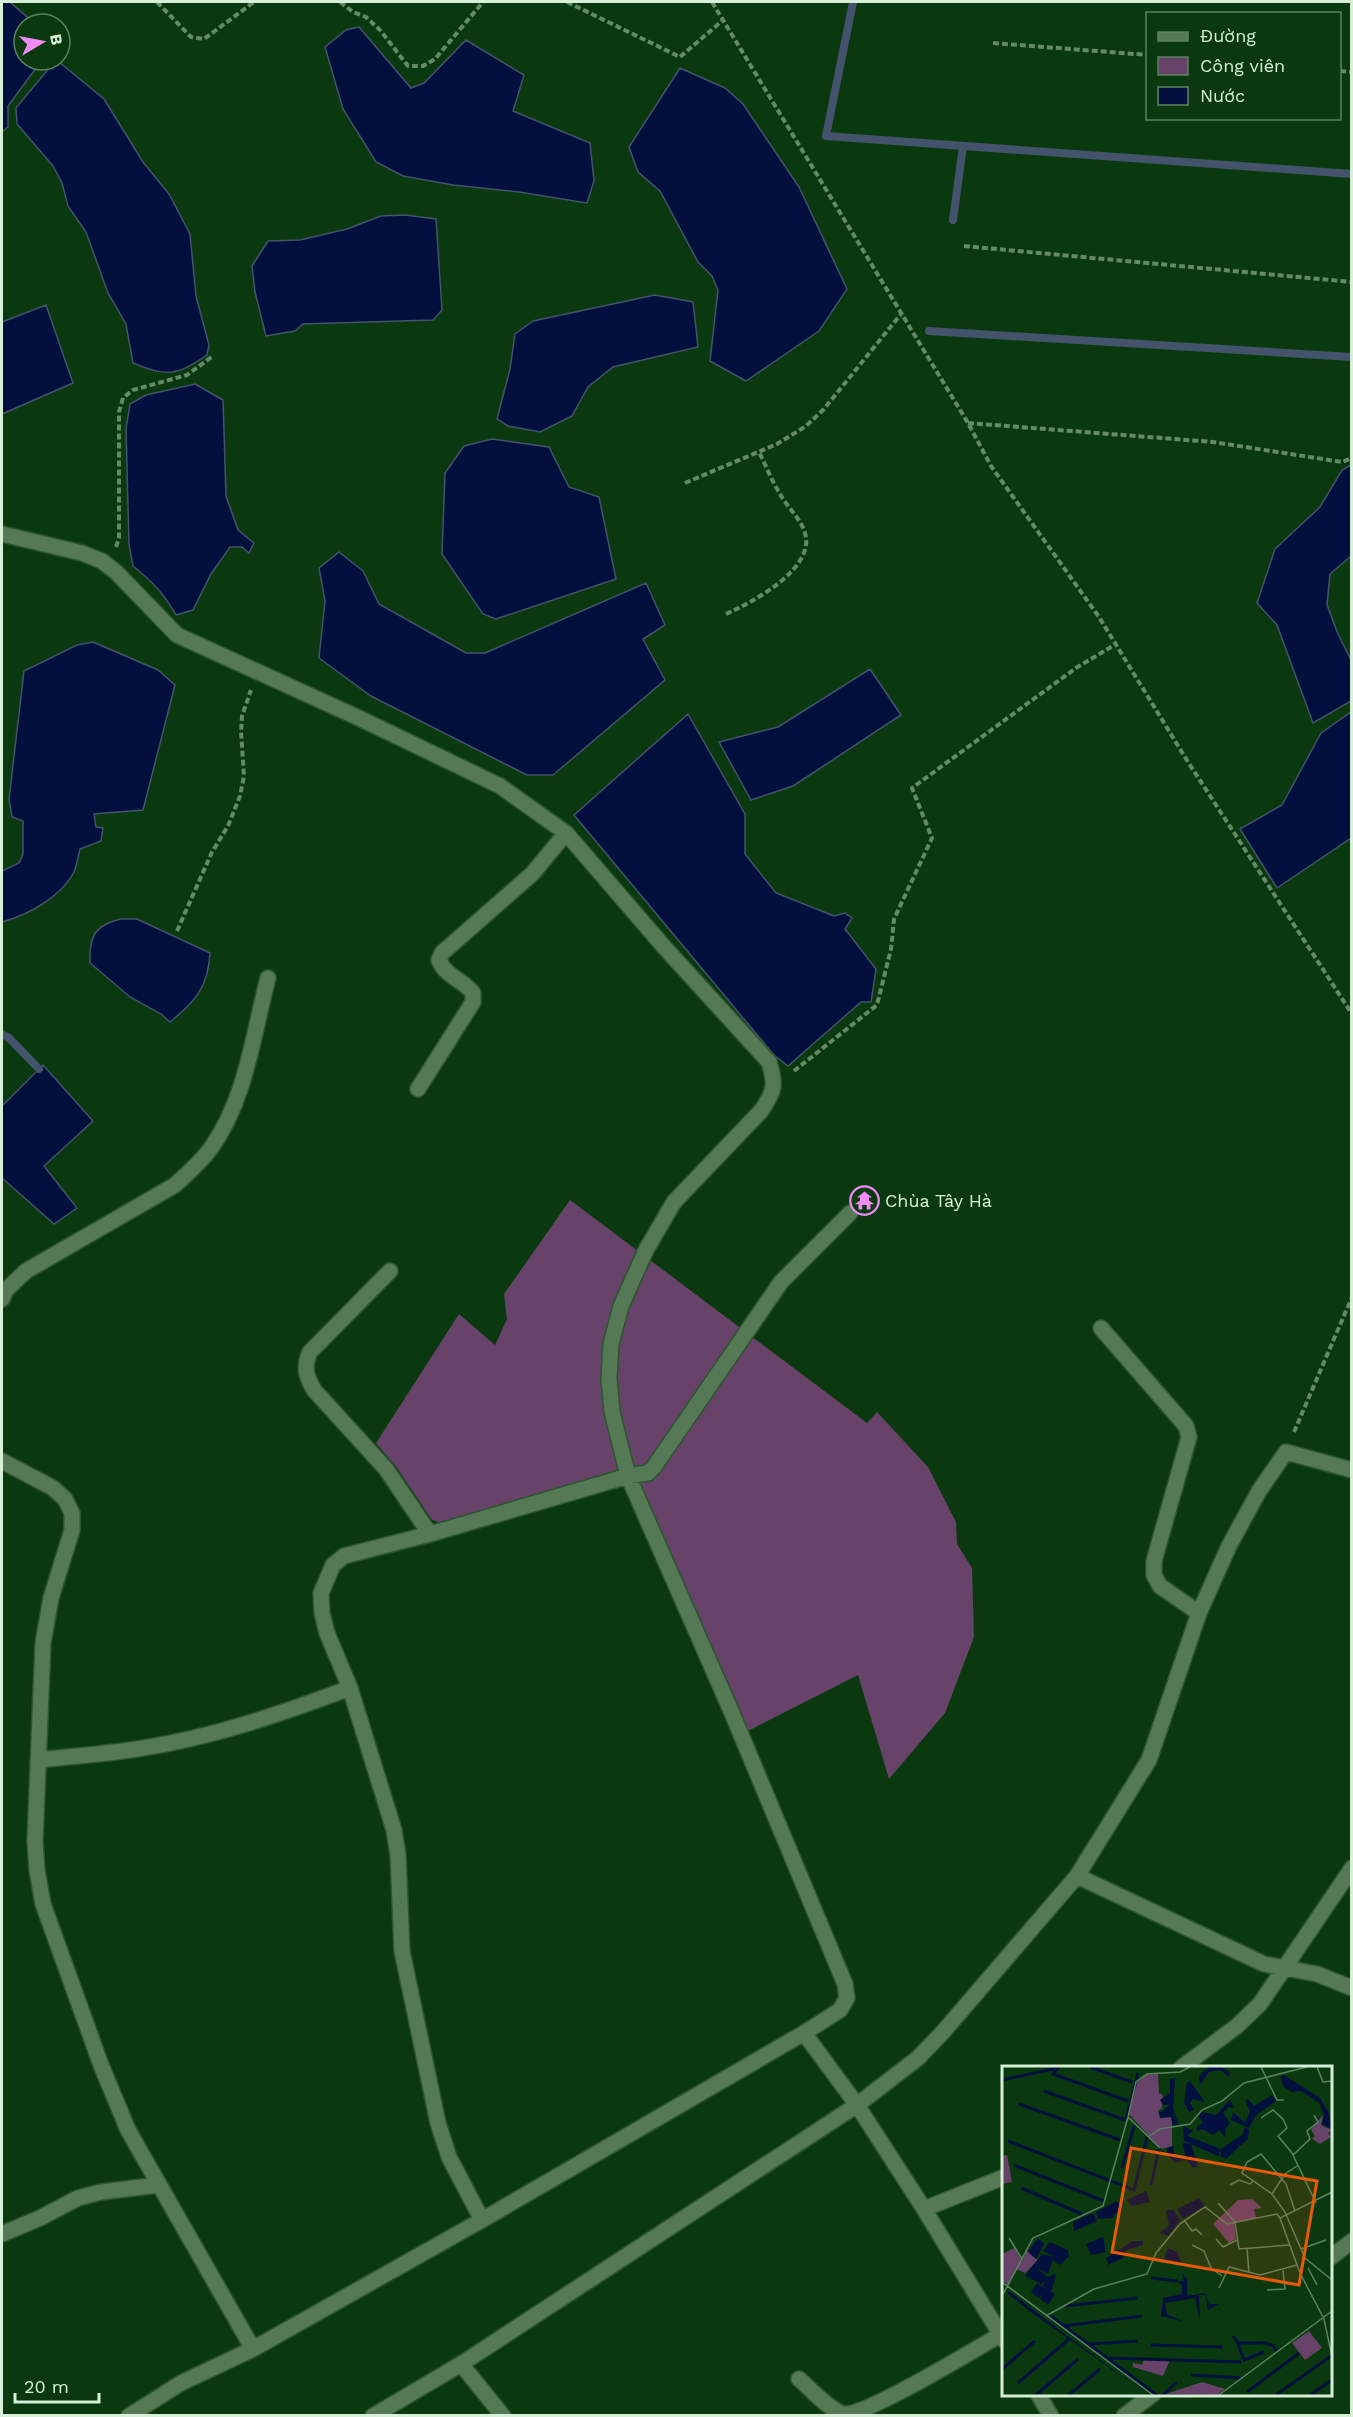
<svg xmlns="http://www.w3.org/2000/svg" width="1353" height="2417" viewBox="0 0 1353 2417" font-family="'Work Sans',sans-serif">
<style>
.green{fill:#674269}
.water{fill:#03103d;stroke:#42536b;stroke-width:1.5}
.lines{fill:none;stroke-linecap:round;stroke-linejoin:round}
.stream{stroke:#42536b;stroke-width:8}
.minor-casing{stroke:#2b562f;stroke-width:18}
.path{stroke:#658a68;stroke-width:4;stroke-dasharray:6 3;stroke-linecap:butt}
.minor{stroke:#557855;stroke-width:15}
.labels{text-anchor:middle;stroke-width:6;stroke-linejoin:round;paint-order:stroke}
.poi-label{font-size:18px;fill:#d6efd6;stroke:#0a390f;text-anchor:start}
.inset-river{fill:none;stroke:#03103d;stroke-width:3}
.inset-road{fill:none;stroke:#5c825f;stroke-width:1.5}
.view{fill:#e8590c;fill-opacity:0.15;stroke:#e8590c;stroke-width:3}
.inset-edge{fill:none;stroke:#d6efd6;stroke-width:3}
</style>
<rect width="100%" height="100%" fill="#0a390f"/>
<path class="green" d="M570,1200l297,223 10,-11 51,55 28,55 1,22 15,24 2,69 -29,76 -56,66 -31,-104 -110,56 -115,-263 -192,55 -9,-3 -35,-52 -21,-25 83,-129 36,31 12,-26 -3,-25z"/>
<path class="water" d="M2,2h8l25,22h-11v36h18l-34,46v21l-6,5z
M359,27l52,61 13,-5 42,-43 58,35 -11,36 77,32 4,38 -7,22 -68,-11 -66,-7 -50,-9 -27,-14 -33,-53 -18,-62 21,-17z
M59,62l45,37 39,63 26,32 21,40 6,62 13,49 -2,10c-31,21 -40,22 -74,8l-7,-39 -18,-31 -22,-61 -18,-26 -6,-23 -9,-17 -36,-42 -1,-16 34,-41z
M680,68l45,20 18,16 56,83 48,102 -28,42 -73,50 -36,-20 8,-71 -6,-14 -14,-14 -38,-71 -22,-19 -9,-25z
M405,215l31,4 6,91 -9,10 -130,4 -8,7 -29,5 -11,-44 -3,-26 16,-25 32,-1 47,-11 34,-13z
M655,295l38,7 5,45 -85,20 -25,20 -16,29 -32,16 -32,-6 -11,-7 13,-50 5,-35 18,-13z
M46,305l27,78 -71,31v-92z
M195,384l28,16 3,96 12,34 16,13 -5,10 -7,-6h-12l-19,27 -18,36 -17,5c-12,-21 -24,-34 -43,-49l-4,-21 -3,-116 4,-25 16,-9z
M492,439l57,8 20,40 30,10 17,82 -120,40 -13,-5 -41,-60 3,-81 19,-27z
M1351,465v91l-21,18 -3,31 11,29 13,26v41l-38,22 -36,-98 -20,-22 18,-54 45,-42 22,-37z
M339,552l24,19 16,33 87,49h19l161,-70 19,42 -22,14 22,41 -112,95h-26l-156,-79 -52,-38 6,-57 -6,-33z
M93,642l65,28 17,15 -32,125 -49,4 2,13 7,1 -2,13 -21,8c-2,7 -3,16 -6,23 -13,25 -46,43 -72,50v-51l17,-8 4,-9v-33l-11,-4 -3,-18 15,-128 53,-26z
M870,669l31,46 -108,71 -42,14 -32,-58 59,-15z
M1351,712v126l-74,50 -37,-59 42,-24 39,-72z
M688,714l57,100v40l31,39 58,23 11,-3 7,5 -7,11 31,40 -5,33h-10l-73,64 -14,-11 -200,-240z
M121,919h16l73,34c-2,34 -14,48 -40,69l-9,-8 -31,-17 -40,-34c-1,-26 4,-38 31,-44z
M43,1065l50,56 -49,45 33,42 -23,16 -52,-46v-72z"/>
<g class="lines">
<path class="stream" d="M853,2l-27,134 526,38
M953,220l10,-74
M929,331l423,26
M2,1034l7,4 30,31"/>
<defs>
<path id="minor" d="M2,534l80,19 20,8 14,11 61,63 182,83 141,68 66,47 99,115 104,114c7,23 6,29 -8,49l-87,91 -28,48 -25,56 -10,38 -2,34 3,34 16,64 104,237 113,271 2,14 -7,12 -36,23
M418,1089l55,-87v-9c-10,-13 -28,-17 -34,-33l3,-7 90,-79 34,-41
M390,1271l-80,81c-7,16 -4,24 4,38l72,79 44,65
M2,1299l4,-9 20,-19 149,-86c13,-12 26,-23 36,-37 35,-49 42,-113 57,-170
M1101,1328l85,98 3,11 -35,124v14l6,11 39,27
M2,1461l51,27 12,11 7,14v17l-21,68 -8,45 -8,198 2,29 6,34 58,161 27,65 125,219
M38,1760c35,-4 71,-6 105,-12 71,-11 140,-35 207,-60
M1077,1876l187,88 53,10 35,14
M1181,2068l56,-42 23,-22 92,-136
M924,2209l80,-32
M482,2220l-33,-63 -11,-34 -36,-172 -4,-96 -4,-25 -44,-142 -23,-55 -5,-20 -1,-20 12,-28 11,-9 86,-22 198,-58 20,-3 6,-6 127,-185 69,-69
M2,2234l38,-16 38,-20 23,-6 57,-7
M1330,2258l22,-17
M461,2364l42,52
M799,2379c13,11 28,29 44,35 22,3 132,-65 157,-79
M1038,2394l13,22
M129,2416l52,-33 72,-34 229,-129 322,-187 53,72 67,104 80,131
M373,2416l88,-52 396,-259 61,-47 25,-26 134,-156 72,-116 50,-147 30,-67 30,-55 27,-39 66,18
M1124,2416l29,-22"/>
</defs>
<use href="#minor" class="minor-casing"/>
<path class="path" d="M157,2l34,35 13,2 50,-37
M340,2l13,10 13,5 14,13 28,36h15l12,-7 48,-57
M567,2l113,55 42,-36
M712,2l256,421 23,43 108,151 89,145 164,252
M993,43l155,12
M1340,71l12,1
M964,246l388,36
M968,423l245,19 129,20 10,-4
M685,483l92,-39 29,-18 18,-17 77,-95
M116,547l3,-9v-126l4,-14 10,-8 54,-15 26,-19
M726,614c25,-11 90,-45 79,-81 -4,-14 -18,-26 -25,-39 -8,-13 -14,-28 -21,-42
M177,931l35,-79 16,-26 12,-30 4,-20 -3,-44 1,-16 9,-26
M794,1071l83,-66 14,-56 3,-30 38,-81 -20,-50 164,-120 40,-24
M1294,1432l58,-135"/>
<use href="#minor" class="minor"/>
</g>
<defs>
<symbol id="temple-ring" viewBox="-11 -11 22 22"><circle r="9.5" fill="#0a390f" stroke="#ef8bf7" stroke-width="1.5"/><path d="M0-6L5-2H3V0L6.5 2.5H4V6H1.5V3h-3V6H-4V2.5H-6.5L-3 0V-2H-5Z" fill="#ef8bf7"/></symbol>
</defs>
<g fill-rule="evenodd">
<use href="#temple-ring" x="848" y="1184" width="33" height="33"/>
</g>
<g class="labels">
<g class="poi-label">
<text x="885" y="1207">Chùa Tây Hà</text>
</g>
</g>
<g transform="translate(1002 2066)">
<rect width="330" height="330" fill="#0a390f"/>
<path d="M156,8l1,19 4,2 -1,13 -4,3 2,7 11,-1 1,5v24l-10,3 -13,-12 11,-8 -11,7 -20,-22 5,-29 12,-10zM321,49l-2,10 11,5 -4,3 3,4 -11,7 -8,-5 3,-3 -4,-6zM5,89l5,27 -10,2v-28zM250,133l10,9 -8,1 2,9 -22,5 2,16 -7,4 -16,-19 25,-24zM12,182l8,13 5,-10 11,9 -13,13 -9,-4 -8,16 -6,-5v-26zM307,265l13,17 -17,12 -13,-17zM142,293l26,1 -7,16 -30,-9v-4l9,2zM200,316l23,7 -8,6 -51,-1z" fill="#674269"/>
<path d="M207,1h14l7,6 -2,4 -7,-7 -12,2 -9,13 -1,-9zM282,9l36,23 9,15 3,16 -10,-5 2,-9 -5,-12 -18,-12 -9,1 -8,-5 -4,-11zM173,12l-2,31 6,16h-6l-2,-8 -10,1 -2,-5 11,-8h-7l-3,-5 10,-7v-14zM188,15l15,21 -12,-3 -3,4 4,7 -5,2 -5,-9 3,-21zM270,29l4,6 -20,14 -7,13 -18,-8 2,-8 12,11 5,-12 -5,-10 3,-2 6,7zM228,34l4,8 -5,-1 -6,6 7,10 -5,7 1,8 -7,-8 -6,5 -11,-6 -4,2 -2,-3 7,-6 -5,-6 4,-4 14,3zM181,60l10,5 -6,5 34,13 -3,7 -34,-15zM243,61l4,3 -1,9 -8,7 -4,-2 3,3 -13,12 -6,-3 1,-7 21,-14zM181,77l8,1 7,22 -5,2 -7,-9 -10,4 -9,-8v-7l6,-2 2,11 10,-1zM144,125l4,11 -18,4 -5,-6zM197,132l6,8 -22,13 -6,-10zM115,135l4,6 -9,11 -14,1 -2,-7zM164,144h8l6,10 -12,16 -8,-3 9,-8zM91,147l4,8 -23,10 -1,-9zM101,171l3,15 -15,3 -5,-11zM36,172l6,6 -8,15 -8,-7zM131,175h10v4l-17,5 -3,8 -15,7 -2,-7zM48,176l18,8 1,6 -9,9 -7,-5 -5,14 -14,-8 14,11 6,-3 2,2 -5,16 -8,-6 3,-6 -4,4 -17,-8 17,-22 13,3 -12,-6zM166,182l9,4 7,17 -5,-7 -15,-3zM180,207l5,6v17l18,-3 4,11h10l-11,6 -3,-15h-6l1,25 -5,-22 -30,5 2,11 18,8 -24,-6 2,-18 19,-4v-9l-5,-3 7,-1zM35,217l18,11 -7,11 -8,-6 4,-6 -5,5 -8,-6zM7,225l57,44 82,60 -116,-82 -25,-20z" fill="#03103d"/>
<path class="inset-river" d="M57,1l-6,7 75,27M88,1l42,15M0,14l56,-12M42,25l81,29M17,38l101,36M124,53l12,-46M6,75l126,49 13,-53M12,99l90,36M120,102l12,-42M149,119l8,-36M19,122l61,26M149,212l27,3M64,240l72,-8M47,249l108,80M61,260l79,-10M231,270l5,7h28l8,3 2,5M87,278l49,-3M236,278l6,16 20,-8M148,279l73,2M105,292l134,4M0,303l33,-28M189,309l50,3M16,317l51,-44M245,326l52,-39M34,329l42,-36M67,329l31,-26M161,329l14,-13M274,329l55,-39M308,329l22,-15"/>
<path class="inset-road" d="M259,1l16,33h7M315,1l6,15 9,-1M126,51l8,-35 11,-8 33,-2 10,-5M259,52l12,-8 10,9 4,9 -9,8 14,17 24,50M146,71l12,-8 30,-5 12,-14 20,-9 22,-18 63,-16M291,89l17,-16 -3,-8 11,-9 -4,-7M228,119l9,-5 11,4 3,-3M330,126l-52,26 20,55 24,46 8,38M270,128l13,-20 12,-8M216,137l17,19 4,27 51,-4M293,145l-9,-27 -25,-30 -14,8 -5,11 30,21 13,18 20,46 27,22M182,154l8,11 4,-2 6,6M7,172l13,21M214,173l7,8 14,-7M190,179l12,6 7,17 11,8M245,182l2,25M299,183l25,-9M306,202l9,17M0,216l151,113M217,222l10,-21 31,8 37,-10M265,224l18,-1 -2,-19M0,230l31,-58 70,-32 25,-89 32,31M44,250l48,-27 53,-15 9,-21 24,-29 25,-17 22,17 50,-10 3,4M217,329l113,-84"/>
<path class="view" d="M129,82l186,33 -18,104 -187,-33z"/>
<rect width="330" height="330" class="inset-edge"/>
</g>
<rect width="1353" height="2417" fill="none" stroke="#d6efd6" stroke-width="6"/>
<rect x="1146" y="12" width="195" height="108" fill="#0a390f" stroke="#5c825f" stroke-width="1.5"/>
<rect x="1158" y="32" width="30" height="9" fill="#557855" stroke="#5c825f" stroke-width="1.5"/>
<text x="1200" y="42" font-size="18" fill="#d6efd6">Đường</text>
<rect x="1158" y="57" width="30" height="18" fill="#674269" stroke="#5c825f" stroke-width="1.5"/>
<text x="1200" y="72" font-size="18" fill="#d6efd6">Công viên</text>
<rect x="1158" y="87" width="30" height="18" fill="#03103d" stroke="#5c825f" stroke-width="1.5"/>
<text x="1200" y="102" font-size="18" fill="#d6efd6">Nước</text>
<g transform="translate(42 42) rotate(80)"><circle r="28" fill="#0a390f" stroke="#5c825f" stroke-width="1.5"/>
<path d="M0-4.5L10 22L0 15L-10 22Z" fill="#ef8bf7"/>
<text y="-9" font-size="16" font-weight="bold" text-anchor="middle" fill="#d6efd6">B</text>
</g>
<path d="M15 2393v9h84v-9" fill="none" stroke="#d6efd6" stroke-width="3"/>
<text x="24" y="2393" font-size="18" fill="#d6efd6" stroke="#0a390f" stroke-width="4.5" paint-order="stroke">20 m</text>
</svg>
